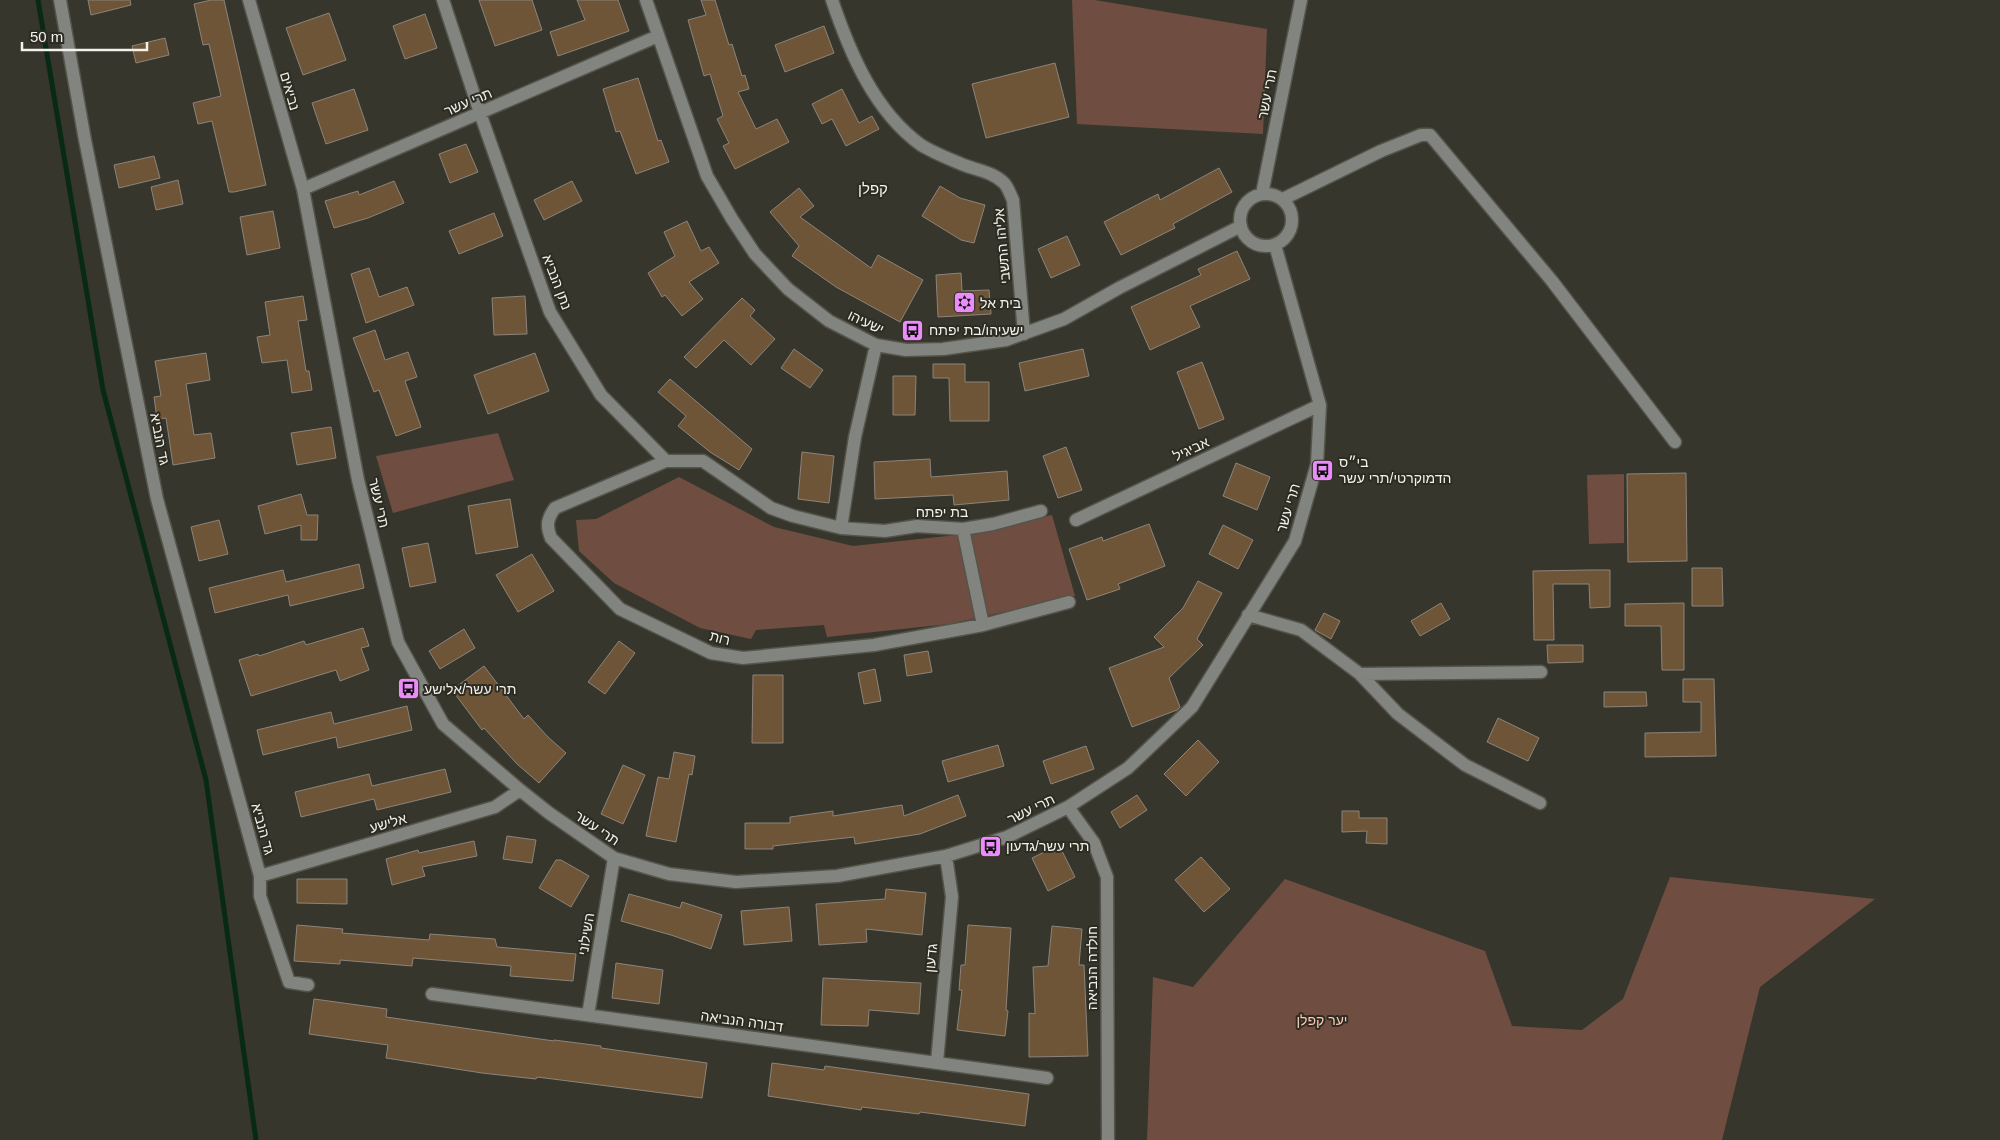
<svg xmlns="http://www.w3.org/2000/svg" width="2000" height="1140" viewBox="0 0 2000 1140" font-family="Helvetica,Heebo,sans-serif">
<style>
.green{fill:#6f4e41}
.lines{fill:none;stroke-linecap:round;stroke-linejoin:round}
.stream{stroke:#082a15;stroke-width:5}
.building{fill:#6f5537;stroke:#8c847b}
.minor-casing{stroke:#55544b;stroke-width:15}
.minor{stroke:#828480;stroke-width:12}
.labels{text-anchor:middle;stroke-width:4;stroke-linejoin:round;paint-order:stroke}
.street-label{font-size:14px;fill:#f2f1eb;stroke:#2d2c22}
.poi-label{font-size:14px;fill:#f2f1eb;stroke:#2d2c22;text-anchor:start}
.park-label{font-size:14px;fill:#fec8b2;stroke:#2d2c22}
.neighbourhood-label{font-size:15px;fill:#f2f1eb;stroke:#2d2c22}
</style>
<rect width="100%" height="100%" fill="#37362c"/>
<path class="green" d="M1072,0h23l172,29 -4,105 -186,-10z
M498,433l16,47 -121,33 -17,-57z
M1624,474v69l-35,1 -2,-69z
M679,477l95,50 79,19 104,-11 95,-20 23,81 -126,28 -122,13 -3,-12 -68,5 -5,9 -51,-11 -86,-45 -35,-32 -3,-31 20,-1z
M1670,877l205,22 -115,88 -38,153h-575l6,-163 40,10 92,-108 200,72 27,75 70,4 41,-31z"/>
<g class="lines">
<path class="stream" d="M38,0l65,390 103,390 50,360"/>
</g>
<path class="building" d="M88,0h42l1,5 -40,10z
M211,0h13l42,185 -32,7h-5l-17,-71 -14,3 -5,-21 28,-7 -12,-52 -6,1 -9,-41z
M479,0h53l10,30 -47,16z
M577,0h41l11,31 -71,25 -8,-24 35,-12z
M701,0h14l14,45 3,-1 10,32 3,-1 4,14 -11,3 18,37 21,-10 12,23 -54,27 -12,-23 6,-3 -12,-24 6,-3 -13,-42 -6,2 -16,-56 18,-5z
M329,13l17,47 -43,15 -17,-47z
M425,14l12,34 -32,11 -12,-33z
M824,26l10,27 -49,19 -10,-27z
M165,38l4,17 -33,8 -4,-17z
M1055,63l14,54 -83,21 -14,-54z
M638,78l20,63 3,-1 8,22 -33,12 -16,-43 -4,1 -13,-43z
M354,89l14,41 -42,14 -14,-41z
M842,89l17,34 13,-7 7,13 -33,17 -14,-27 -10,5 -10,-20z
M466,144l12,28 -28,11 -11,-29z
M154,156l6,22 -41,10 -5,-23z
M1219,168l13,24 -59,32 2,4 -54,27 -17,-33 54,-28 2,6z
M178,180l5,24 -27,6 -5,-23z
M394,181l10,22 -36,15 -34,10 -9,-27 33,-10 1,4z
M572,181l10,20 -38,19 -10,-20z
M940,186l20,12 25,7 -11,38 -13,-3 -39,-24z
M799,188l15,18 -14,11 71,51 7,-13 45,25 -23,42 -64,-35 -44,-31 7,-10 -29,-34z
M273,211l7,37 -33,7 -7,-38z
M494,213l9,23 -44,18 -10,-23z
M687,221l14,30 8,-4 10,16 -30,19 14,17 -21,17 -17,-21 -3,2 -14,-24 27,-17 -11,-24z
M1067,236l13,29 -29,13 -13,-29z
M1237,251l13,28 -60,27 10,21 -50,23 -19,-43 70,-32 -3,-6z
M369,268l10,29 28,-10 7,18 -48,18 -15,-49z
M961,273l1,18 27,-1 2,24 -53,3 -2,-42z
M303,296l4,24 -9,1 8,50h3l3,19 -20,3 -5,-33 -25,3 -5,-26 13,-2 -5,-33z
M525,296l2,38 -33,1 -2,-37z
M742,298l13,12 -5,6 25,23 -24,26 -27,-25 -28,28 -12,-11z
M375,330l10,30 23,-8 9,25 -12,4 16,46 -25,9 -17,-46 -5,2 -21,-54z
M794,349l29,21 -13,18 -29,-20z
M1083,349l6,27 -64,15 -6,-28z
M206,353l4,27 -24,4 8,51 17,-2 4,25 -42,7 -7,-47 -9,1 -3,-22 7,-1 -6,-35z
M535,353l14,38 -61,23 -14,-39z
M1202,362l22,57 -25,10 -22,-57z
M933,364h32v18h24v39h-39l-1,-43h-16z
M893,376h23l-1,39h-22z
M670,379l82,70 -13,21 -29,-18 -32,-26 8,-10 -28,-24z
M331,427l5,31 -39,7 -6,-32z
M1066,447l16,43 -24,8 -15,-42z
M802,452l32,4 -5,47 -31,-4z
M930,459l1,18 76,-6 2,29 -55,5 -1,-10 -78,4 -1,-37z
M1236,463l34,14 -13,33 -34,-14z
M1686,473l1,88 -59,1 -1,-88z
M301,494l6,21h11l-1,25h-16v-15l-36,9 -7,-28z
M510,499l8,48 -42,7 -8,-48z
M219,520l9,34 -29,7 -8,-34z
M1149,524l16,42 -47,18 2,5 -33,11 -18,-51 33,-12 1,4z
M1223,525l30,15 -15,29 -29,-15z
M428,543l8,39 -26,5 -8,-39z
M532,554l22,37 -36,21 -22,-37z
M359,564l5,24 -74,18 -2,-11 -73,18 -6,-25 74,-18 3,12z
M1692,568h30l1,38h-31z
M1589,570h21v37l-20,1 -1,-24h-36l1,56h-20l-1,-69z
M1198,581l24,12 -25,46 6,6 -34,33 11,29 -3,3 -45,17 -23,-59 55,-21 -10,-10 29,-29z
M1441,603l9,16 -30,17 -9,-15z
M1684,603v67h-22l-1,-44h-36v-22z
M1324,613l16,8 -9,18 -16,-9z
M363,628l6,18 -8,2 8,22 -29,11 -4,-11 -85,26 -12,-36 19,-6 1,2 45,-15 2,4z
M464,629l11,19 -35,21 -11,-18z
M619,641l16,12 -30,41 -17,-12z
M1547,645h36v17l-35,1z
M928,651l4,21 -25,4 -3,-21z
M484,666l40,53 4,-4 20,22 18,16 -27,30 -22,-19 -33,-36 -2,2 -30,-40z
M875,669l6,32 -17,3 -6,-31z
M753,675h30v68h-31z
M1683,679h31l2,77 -71,1v-24l56,-1v-30h-18z
M1604,692h42l1,14 -43,1z
M407,706l5,24 -74,18 -2,-11 -73,18 -6,-25 74,-18 3,12z
M1498,718l41,20 -11,23 -41,-19z
M1198,740l21,22 -33,34 -22,-22z
M998,745l6,21 -56,16 -6,-21z
M1086,746l8,23 -43,15 -8,-23z
M674,752l21,4 -3,19 -3,-1 -13,68 -30,-6 12,-59 11,2z
M623,765l22,10 -22,49 -22,-10z
M445,769l6,23 -74,18 -3,-11 -73,18 -6,-25 74,-18 3,12z
M958,795l8,21 -46,18 -65,10 -1,-7 -81,9v3h-28v-26h45v-6l43,-6v5l69,-11 2,11z
M1137,795l10,15 -27,18 -9,-16z
M1342,811h17v7h28v26l-21,-1 1,-12 -25,1z
M507,836l29,4 -4,23 -29,-4z
M474,841l3,15 -55,11 3,9 -33,9 -6,-26 32,-9 1,3z
M1059,845l16,32 -27,14 -16,-33z
M1201,857l29,32 -26,23 -29,-32z
M556,860h5l28,16 -18,31 -32,-19z
M297,879h50v25l-50,-1z
M886,889l40,4 -4,42 -56,-6 1,13 -48,3 -3,-41 69,-5z
M629,894l51,14 2,-6 40,13 -11,34 -40,-14 -50,-14z
M789,907l3,34 -48,4 -3,-34z
M297,925l46,4 -1,4 87,7 1,-6 65,5 2,8 79,7 -3,27 -63,-5 1,-10 -98,-8 -1,8 -72,-6v4l-46,-3z
M968,925l43,3 -5,82 2,1 -3,25 -48,-6 5,-40h-3l2,-25h4z
M1052,926l30,3 -3,36h5l4,91 -59,1v-44l6,1 -2,-47 15,-1z
M616,963l47,7 -4,34 -47,-6z
M823,978l98,5 -2,31 -50,-4 -1,16 -47,-1z
M314,999l73,10 -1,8 168,24v-1l47,6v2l106,15 -5,35 -165,-21 -1,2 -54,-6 -96,-15 2,-13 -79,-11z
M772,1063l52,7 1,-4 204,28 -4,32 -105,-14 -1,2 -57,-7 -1,3 -93,-14z"/>
<g class="lines">
<defs>
<path id="minor" d="M60,0l25,140 72,359 103,377v20l29,86 19,3
M249,0l54,189 55,291 40,162 45,82 77,66 29,23 65,45 55,16 67,8 101,-6 109,-20 61,-19 61,-30 60,-39 64,-61 103,-166 22,-77 3,-59 -45,-160
M443,0l37,113 70,199 51,83 65,66
M646,0l61,176 25,43 23,35 33,35 41,32 47,24 30,5 37,-1 63,-9 58,-21 55,-31 122,-62
M832,0c18,53 42,111 89,145 11,7 26,13 38,18 15,7 33,8 45,20 4,4 6,11 9,17l11,134
M303,189l355,-153
M1240 220a26 26 0 1 1 52 0a26 26 0 1 1-52 0Z
M1262,194l39,-194
M1283,199l98,-48 40,-16h9l122,146 123,161
M1041,511l-48,13 -30,5 -46,-3 -32,5 -44,-3 -48,-12 -22,-8 -68,-47h-37l-111,47c-8,11 -9,18 -4,30l69,71 91,44 32,5 131,-13 109,-20 86,-23
M1076,520l244,-115
M841,528l14,-91 21,-92
M963,529l20,96
M1248,615l53,15 59,44 38,40 67,51 75,38
M1360,674l181,-2
M1068,807l26,36 13,34 1,263
M260,876l235,-69 25,-17
M432,994l615,84
M588,1015l26,-157
M937,1062l15,-165 -6,-41"/>
</defs>
<use href="#minor" class="minor-casing"/>
<use href="#minor" class="minor"/>
</g>
<defs>
<symbol id="synagogue-square" viewBox="-11 -11 22 22"><rect x="-9" y="-9" width="18" height="18" rx="4" fill="#ec8cfa" stroke="#2d2c22"/><path d="M0-6.5L5.6 3.2H-5.6ZM0 6.5L5.6-3.2H-5.6Z" fill="#111"/></symbol>
<symbol id="bus-square" viewBox="-11 -11 22 22"><rect x="-9" y="-9" width="18" height="18" rx="4" fill="#ec8cfa" stroke="#2d2c22"/><path d="M-5-6H5V4H4V6H2V4H-2V6H-4V4H-5ZM-3.5-4V0h7V-4ZM-3.5 1.2v1.5H-2V1.2ZM2 1.2v1.5H3.5V1.2Z" fill="#111"/></symbol>
</defs>
<g fill-rule="evenodd">
<use href="#synagogue-square" x="952" y="290" width="25" height="25"/>
<use href="#bus-square" x="900" y="318" width="25" height="25"/>
<use href="#bus-square" x="1310" y="458" width="25" height="25"/>
<use href="#bus-square" x="396" y="676" width="25" height="25"/>
<use href="#bus-square" x="978" y="834" width="25" height="25"/>
</g>
<g class="labels">
<g class="street-label">
<text transform="translate(290 91) rotate(74)" y="5">נביאים</text>
<text transform="translate(1267 94) rotate(-79)" y="5">תרי עשר</text>
<text transform="translate(468 102) rotate(-23)" y="5">תרי עשר</text>
<text transform="translate(1002 246) rotate(-95)" y="5">אליהו התשבי</text>
<text transform="translate(557 282) rotate(69)" y="5">נתן הנביא</text>
<text transform="translate(866 322) rotate(25)" y="5">ישעיהו</text>
<text transform="translate(160 439) rotate(79)" y="5">גד הנביא</text>
<text transform="translate(1191 449) rotate(-25)" y="5">אביגיל</text>
<text transform="translate(379 503) rotate(77)" y="5">תרי עשר</text>
<text transform="translate(1288 508) rotate(-73)" y="5">תרי עשר</text>
<text x="942" y="517">בת יפתח</text>
<text transform="translate(720 638) rotate(14)" y="5">רות</text>
<text transform="translate(1031 809) rotate(-26)" y="5">תרי עשר</text>
<text transform="translate(388 823) rotate(-16)" y="5">אלישע</text>
<text transform="translate(597 828) rotate(34)" y="5">תרי עשר</text>
<text transform="translate(263 829) rotate(75)" y="5">גד הנביא</text>
<text transform="translate(586 934) rotate(-81)" y="5">השילוני</text>
<text transform="translate(931 958) rotate(-85)" y="5">גדעון</text>
<text transform="translate(1092 968) rotate(-90)" y="5">חולדה הנביאה</text>
<text transform="translate(742 1021) rotate(8)" y="5">דבורה הנביאה</text>
</g>
<g class="poi-label">
<text x="980" y="308">בית אל</text>
<text x="929" y="335">ישעיהו/בת יפתח</text>
<text x="1339" y="467">בי״ס<tspan x="1339" dy="16">הדמוקרטי/תרי עשר</tspan></text>
<text x="424" y="694">תרי עשר/אלישע</text>
<text x="1006" y="851">תרי עשר/גדעון</text>
</g>
<g class="park-label">
<text x="1322" y="1025">יער קפלן</text>
</g>
<g class="neighbourhood-label">
<text x="873" y="194">קפלן</text>
</g>
</g>
<path d="M22 42v8h125v-8" fill="none" stroke="#f2f1eb" stroke-width="2.5"/>
<text x="30" y="42" font-size="15" fill="#f2f1eb" stroke="#2d2c22" stroke-width="4" paint-order="stroke">50 m</text>
</svg>
